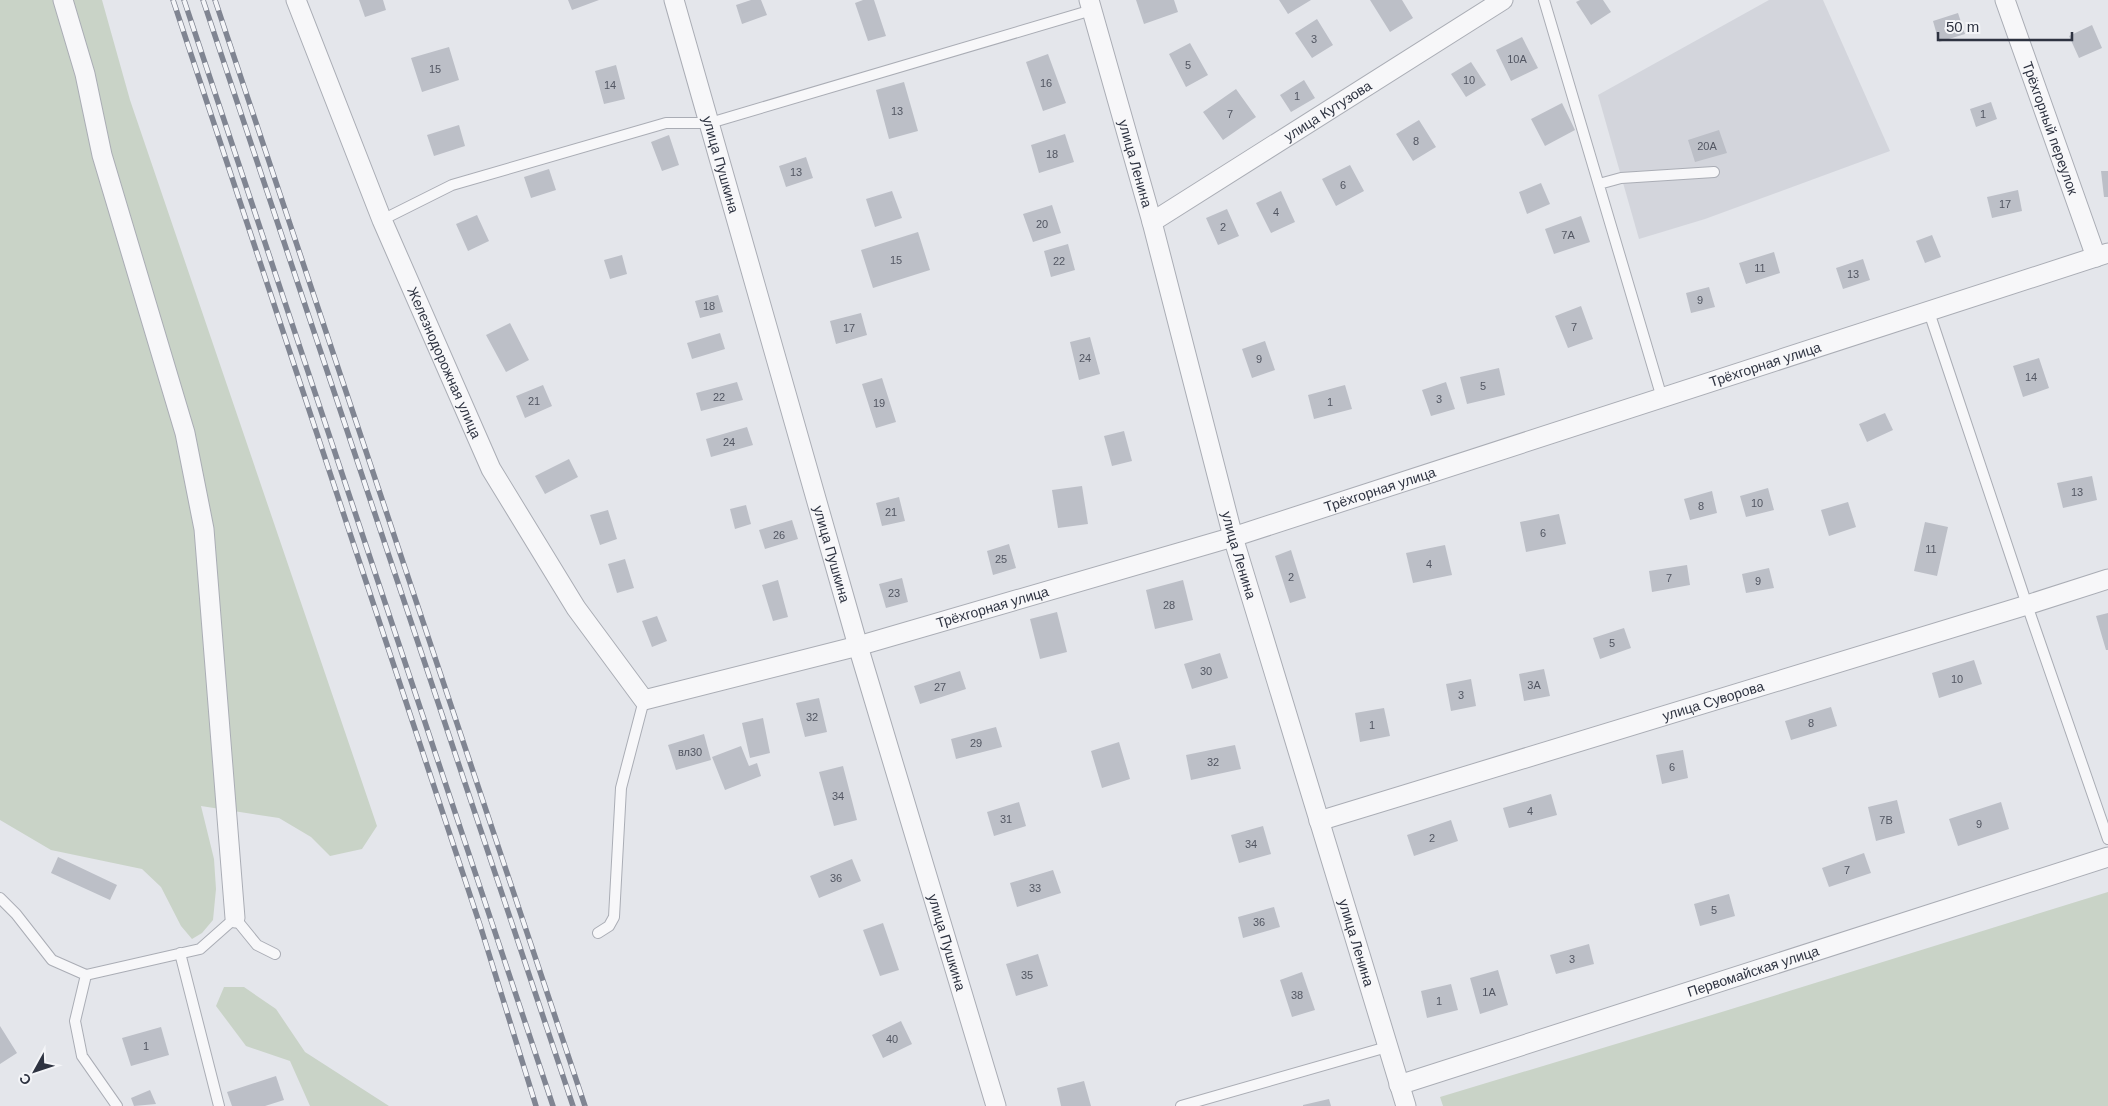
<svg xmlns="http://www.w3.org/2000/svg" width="2108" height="1106" viewBox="0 0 2108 1106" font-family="Arial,sans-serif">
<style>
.built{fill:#d3d5dc}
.green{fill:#c9d3c7}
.building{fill:#bcbfc7}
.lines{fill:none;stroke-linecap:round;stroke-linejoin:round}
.service-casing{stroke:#aaadb5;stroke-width:12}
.minor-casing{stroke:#aaadb5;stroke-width:21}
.service{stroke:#f7f7f9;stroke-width:10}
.minor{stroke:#f7f7f9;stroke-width:19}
.rail-casing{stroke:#808592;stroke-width:5.5}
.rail{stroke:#f4f5f8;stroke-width:4;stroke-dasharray:11;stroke-linecap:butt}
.labels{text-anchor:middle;stroke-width:4.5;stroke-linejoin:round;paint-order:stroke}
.number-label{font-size:11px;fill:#525662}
.street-label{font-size:14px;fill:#2e3341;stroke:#f4f5f8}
</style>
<rect width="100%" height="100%" fill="#e4e6eb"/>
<path class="built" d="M1769,0h54l67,151 -185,68 -66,20 -41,-144z"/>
<path class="green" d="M0,0h102l28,100 247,726 -15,23 -32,7 -19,-19 -32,-19 -78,-12 13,53 2,30 -3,31 -11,13 -10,6 -11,-13 -20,-39 -19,-18 -91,-19 -51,-30z
M2108,892v214h-665l-3,-9 272,-82z
M224,987h20l32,22 29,43 84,54h-79l-20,-45 -44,-15 -30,-40z"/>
<path class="building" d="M359,0h24l3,10 -21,7z
M568,0h31l-27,10z
M751,0h10l6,15 -25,9 -6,-19z
M863,0h11l12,36 -18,5 -13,-38z
M1136,0h38l4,12 -34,12z
M1279,0h32l-23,14z
M1370,0h32l11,18 -23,14z
M1580,0h23l8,12 -20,13 -15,-23z
M1958,13l7,21 -26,8 -6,-21z
M1317,19l16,26 -21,13 -17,-25z
M2092,25l10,23 -23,10 -10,-22z
M1522,37l16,31 -27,13 -15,-31z
M1190,43l18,32 -22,12 -17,-33z
M449,47l10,33 -37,12 -11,-34z
M1048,54l18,49 -23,8 -17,-49z
M1471,62l15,23 -20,12 -15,-23z
M616,65l9,34 -21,5 -9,-33z
M1304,80l11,18 -24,14 -11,-17z
M904,82l14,49 -29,8 -13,-49z
M1236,89l20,28 -33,23 -20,-28z
M1991,102l6,17 -21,8 -6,-18z
M1562,103l13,27 -30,16 -14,-27z
M1419,120l17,27 -23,14 -17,-27z
M459,125l6,21 -31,10 -7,-21z
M1719,130l8,23 -32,9 -7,-22z
M1065,134l9,28 -35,11 -8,-28z
M669,135l10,30 -17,6 -11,-29z
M806,157l7,21 -27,9 -7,-21z
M1350,165l14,26 -28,15 -14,-27z
M549,169l7,21 -25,8 -7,-21z
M2101,171h7v26h-4z
M1541,183l9,21 -23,10 -8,-22z
M2018,190l4,21 -30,7 -5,-21z
M892,191l10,27 -27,9 -9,-28z
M1281,191l14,31 -24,11 -15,-30z
M1052,205l9,28 -28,9 -10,-28z
M1227,209l12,27 -21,9 -12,-27z
M477,215l12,26 -21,10 -12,-27z
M1581,216l9,26 -36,12 -9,-25z
M918,232l12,38 -57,18 -12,-38z
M1932,235l9,22 -16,6 -9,-22z
M1068,244l7,26 -24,7 -7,-26z
M1774,252l6,21 -34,11 -7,-21z
M622,255l5,19 -17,5 -6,-19z
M1863,259l7,21 -27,9 -7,-21z
M1709,287l6,20 -24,6 -5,-20z
M718,295l5,17 -23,6 -5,-17z
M1581,306l12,33 -25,9 -13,-32z
M861,313l6,22 -31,9 -6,-23z
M510,323l19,37 -23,12 -20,-37z
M720,333l5,16 -33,10 -5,-16z
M1090,337l10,37 -21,6 -9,-38z
M1265,341l10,29 -23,8 -10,-29z
M2039,358l10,30 -26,9 -10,-31z
M1499,368l6,27 -38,9 -7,-27z
M882,378l14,44 -20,6 -14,-44z
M737,382l6,18 -42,11 -5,-18z
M1446,382l9,27 -24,7 -9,-26z
M543,385l9,21 -27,12 -9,-22z
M1345,385l7,24 -38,10 -6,-24z
M1885,413l8,17 -26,12 -8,-18z
M747,427l6,18 -42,12 -5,-18z
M1124,431l8,30 -20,5 -8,-30z
M569,459l9,18 -33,17 -10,-18z
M2092,476l5,24 -34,8 -6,-25z
M1082,486l6,38 -30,4 -6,-38z
M1768,488l6,22 -28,7 -6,-21z
M1712,491l5,22 -27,7 -6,-21z
M899,497l6,24 -23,5 -6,-23z
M1848,502l8,25 -27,9 -8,-26z
M746,505l5,19 -16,5 -5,-20z
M608,510l9,29 -17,6 -10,-30z
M1559,514l7,30 -40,8 -6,-30z
M792,520l6,19 -33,10 -6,-19z
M1925,522l23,5 -11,49 -23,-5z
M1009,544l7,24 -23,7 -6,-24z
M1445,545l7,30 -39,8 -7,-30z
M1291,550l15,48 -16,5 -15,-47z
M625,559l9,29 -17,5 -9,-29z
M1687,565l3,20 -38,7 -3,-21z
M1769,568l5,20 -28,5 -4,-19z
M902,578l6,24 -22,6 -7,-24z
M778,580l10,37 -15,4 -11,-36z
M1183,580l10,40 -38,9 -9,-39z
M1057,612l10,40 -27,7 -10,-40z
M2108,613v37h-2l-10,-34z
M657,616l10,25 -15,6 -10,-26z
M1624,628l7,20 -31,11 -7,-21z
M1220,653l8,25 -36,11 -8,-25z
M1974,660l8,24 -43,14 -7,-25z
M1544,669l6,27 -26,5 -5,-27z
M960,671l6,18 -46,15 -6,-18z
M1471,679l5,27 -25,5 -5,-27z
M819,698l8,34 -22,5 -9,-34z
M1831,707l6,19 -46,14 -6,-19z
M1384,708l6,28 -30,6 -5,-29z
M763,718l7,35 -20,5 -8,-35z
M996,727l6,20 -46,12 -5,-20z
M704,734l7,26 -35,10 -8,-25z
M1119,742l11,37 -28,9 -11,-37z
M1235,745l6,24 -50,11 -5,-25z
M741,746l8,20 8,-3 4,13 -36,14 -13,-33z
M1683,750l5,28 -26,6 -6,-29z
M843,766l14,54 -23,6 -15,-54z
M1551,794l6,21 -48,13 -6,-20z
M1897,800l8,33 -29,8 -8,-34z
M1019,802l7,24 -32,10 -7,-24z
M2001,802l8,27 -51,17 -9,-27z
M1451,820l7,21 -44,15 -7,-21z
M1263,826l8,28 -32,9 -8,-28z
M1864,853l7,20 -42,14 -7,-19z
M58,857l59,28 -7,15 -59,-27z
M852,859l9,22 -42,17 -9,-22z
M1053,870l8,23 -44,14 -7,-24z
M1729,894l6,22 -35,10 -6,-22z
M1274,907l6,20 -37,11 -5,-21z
M883,923l16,47 -19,6 -17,-46z
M1589,944l5,20 -38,10 -6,-19z
M1038,954l10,32 -32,10 -10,-32z
M1498,970l10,35 -28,9 -10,-36z
M1302,972l13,38 -23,7 -12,-37z
M1451,984l7,26 -31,8 -6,-27z
M901,1021l11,23 -29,14 -11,-23z
M0,1026l17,27 -17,11z
M161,1027l8,28 -38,11 -9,-28z
M276,1076l8,24 -19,6h-33l-5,-14z
M1084,1081l7,25h-30l-4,-18z
M150,1090l6,14 -22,2 -3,-8z
M1329,1099l2,7h-28v-1z"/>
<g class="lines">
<defs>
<path id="service" d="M1544,0l118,398
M1599,184l22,-6 93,-6
M382,220l70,-35 214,-62h44l382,-113
M1929,312l98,293 81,234
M0,898l16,16 36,46 34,15
M598,933l11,-7 5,-9 7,-129 23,-88
M180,953l39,153
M117,1106l-35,-50 -7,-35 11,-46 114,-26 35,-31 22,27 18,9
M1181,1106l206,-59"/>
<g id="minor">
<path d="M63,0l22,74 17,81 83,278 19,96 31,389"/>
<path id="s1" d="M296,0l86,220 109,249 85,139 68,92 214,-54 375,-109 875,-284"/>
<path id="s2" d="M674,0l184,646 138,460"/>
<path id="s3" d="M1089,0l63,222 81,315 173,569"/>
<path id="s4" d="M2005,0l91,257"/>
<path id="s5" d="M1152,222l351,-222"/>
<path id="s6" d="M1319,821l708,-216 81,-26"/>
<path id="s7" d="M1399,1085l709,-228"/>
</g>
</defs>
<use href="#service" class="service-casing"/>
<use href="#minor" class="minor-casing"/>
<use href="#service" class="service"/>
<use href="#minor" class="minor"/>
<defs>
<path id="rail" d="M173,0l307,925 56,181
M184,0l369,1106
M203,0l370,1106
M215,0l370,1106"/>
</defs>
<use href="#rail" class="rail-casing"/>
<use href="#rail" class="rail"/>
</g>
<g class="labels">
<g class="number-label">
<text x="1314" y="43">3</text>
<text x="1517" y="63">10А</text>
<text x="1188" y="69">5</text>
<text x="435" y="73">15</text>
<text x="1469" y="84">10</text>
<text x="1046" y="87">16</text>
<text x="610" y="89">14</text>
<text x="1297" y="100">1</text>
<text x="897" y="115">13</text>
<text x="1230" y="118">7</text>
<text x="1983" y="118">1</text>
<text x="1416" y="145">8</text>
<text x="1707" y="150">20А</text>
<text x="1052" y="158">18</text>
<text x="796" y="176">13</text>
<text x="1343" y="189">6</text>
<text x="2005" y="208">17</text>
<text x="1276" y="216">4</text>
<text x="1042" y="228">20</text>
<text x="1223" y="231">2</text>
<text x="1568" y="239">7А</text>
<text x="896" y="264">15</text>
<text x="1059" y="265">22</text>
<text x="1760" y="272">11</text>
<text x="1853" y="278">13</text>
<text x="1700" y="304">9</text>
<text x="709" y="310">18</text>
<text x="1574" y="331">7</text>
<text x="849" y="332">17</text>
<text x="1085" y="362">24</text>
<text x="1259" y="363">9</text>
<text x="2031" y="381">14</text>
<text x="1483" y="390">5</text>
<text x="719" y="401">22</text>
<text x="1439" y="403">3</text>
<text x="534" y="405">21</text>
<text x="1330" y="406">1</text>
<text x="879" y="407">19</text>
<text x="729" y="446">24</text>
<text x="2077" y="496">13</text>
<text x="1757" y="507">10</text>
<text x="1701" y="510">8</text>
<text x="891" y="516">21</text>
<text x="1543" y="537">6</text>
<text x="779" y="539">26</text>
<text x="1931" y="553">11</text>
<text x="1001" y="563">25</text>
<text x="1429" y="568">4</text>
<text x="1291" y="581">2</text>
<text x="1669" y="582">7</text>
<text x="1758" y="585">9</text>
<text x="894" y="597">23</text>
<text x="1169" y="609">28</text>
<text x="1612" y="647">5</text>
<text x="1206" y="675">30</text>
<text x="1957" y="683">10</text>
<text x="1534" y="689">3А</text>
<text x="940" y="691">27</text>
<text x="1461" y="699">3</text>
<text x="812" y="721">32</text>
<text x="1811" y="727">8</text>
<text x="1372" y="729">1</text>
<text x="976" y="747">29</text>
<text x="690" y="756">вл30</text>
<text x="1213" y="766">32</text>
<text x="1672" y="771">6</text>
<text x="838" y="800">34</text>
<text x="1530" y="815">4</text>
<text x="1006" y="823">31</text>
<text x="1886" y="824">7В</text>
<text x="1979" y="828">9</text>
<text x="1432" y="842">2</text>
<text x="1251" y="848">34</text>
<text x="1847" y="874">7</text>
<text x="836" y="882">36</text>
<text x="1035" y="892">33</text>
<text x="1714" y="914">5</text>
<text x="1259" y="926">36</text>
<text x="1572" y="963">3</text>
<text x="1027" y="979">35</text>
<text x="1489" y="996">1А</text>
<text x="1297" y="999">38</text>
<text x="1439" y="1005">1</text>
<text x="892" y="1043">40</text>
<text x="146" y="1050">1</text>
</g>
<g class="street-label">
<text dy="5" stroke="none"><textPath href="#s5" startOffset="208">улица Кутузова</textPath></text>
<text dy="5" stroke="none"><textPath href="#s4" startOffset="136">Трёхгорный переулок</textPath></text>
<text dy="5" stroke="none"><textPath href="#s2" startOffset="171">улица Пушкина</textPath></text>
<text dy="5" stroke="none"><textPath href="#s3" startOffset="170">улица Ленина</textPath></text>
<text dy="5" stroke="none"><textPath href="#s1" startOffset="392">Железнодорожная улица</textPath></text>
<text dy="5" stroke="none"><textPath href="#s1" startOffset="1956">Трёхгорная улица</textPath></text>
<text dy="5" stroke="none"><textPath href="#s1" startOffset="1551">Трёхгорная улица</textPath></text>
<text dy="5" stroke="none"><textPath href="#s2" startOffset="576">улица Пушкина</textPath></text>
<text dy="5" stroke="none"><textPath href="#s3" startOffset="575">улица Ленина</textPath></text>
<text dy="5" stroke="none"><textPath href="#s1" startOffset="1146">Трёхгорная улица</textPath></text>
<text dy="5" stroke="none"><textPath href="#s6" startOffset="412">улица Суворова</textPath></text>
<text dy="5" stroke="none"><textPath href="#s2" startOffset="981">улица Пушкина</textPath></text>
<text dy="5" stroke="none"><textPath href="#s3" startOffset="980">улица Ленина</textPath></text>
<text dy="5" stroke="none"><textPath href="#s7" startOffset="372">Первомайская улица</textPath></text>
</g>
</g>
<g transform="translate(35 1071) rotate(230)" stroke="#f4f5f8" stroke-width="4" paint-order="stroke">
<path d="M0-4L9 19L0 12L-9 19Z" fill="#2e3341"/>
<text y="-8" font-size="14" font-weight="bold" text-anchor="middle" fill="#2e3341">С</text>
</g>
<path d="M1938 32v8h134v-8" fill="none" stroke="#2e3341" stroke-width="2.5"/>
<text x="1946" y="32" font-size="15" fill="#2e3341" stroke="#f4f5f8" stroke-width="4" paint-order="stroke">50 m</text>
</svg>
